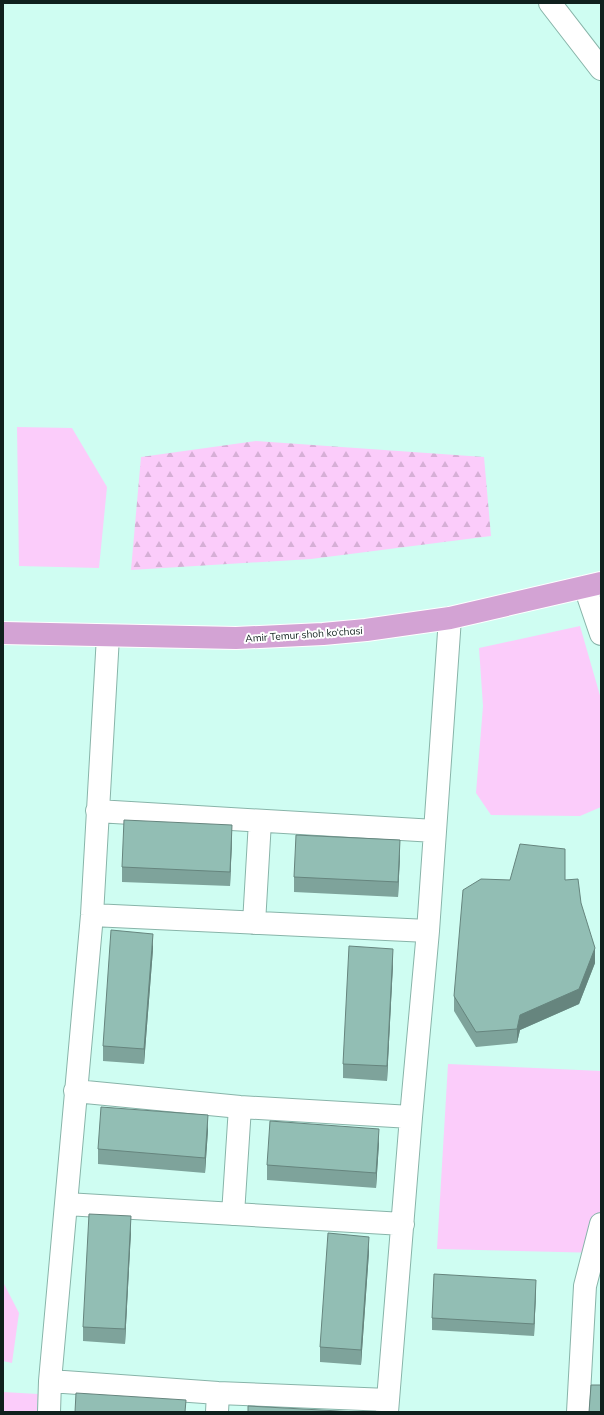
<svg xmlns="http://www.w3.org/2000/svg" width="604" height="1415" viewBox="0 0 604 1415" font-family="Mulish,sans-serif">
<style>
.green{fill:#fbccfa}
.forest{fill:url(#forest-firs)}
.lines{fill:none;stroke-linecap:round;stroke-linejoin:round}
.minor-casing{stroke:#88b4a9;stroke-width:24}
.major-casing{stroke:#fff;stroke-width:24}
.minor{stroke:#fff;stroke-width:22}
.major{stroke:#d3a3d4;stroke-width:22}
.wall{fill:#7ea39b}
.shaded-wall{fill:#66857e}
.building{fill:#92beb4;stroke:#66857e}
.labels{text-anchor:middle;stroke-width:4;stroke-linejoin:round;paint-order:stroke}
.street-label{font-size:10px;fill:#0f201d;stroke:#fefefe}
</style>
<defs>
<pattern id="forest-firs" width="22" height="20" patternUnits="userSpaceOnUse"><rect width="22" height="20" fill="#fbccfa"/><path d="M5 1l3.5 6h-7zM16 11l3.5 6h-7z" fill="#d6afd6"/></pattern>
</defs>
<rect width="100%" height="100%" fill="#cffdf2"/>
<path class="green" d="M17,427l55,1 35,59 -8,81 -80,-2z
M580,626l21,73v108l-21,9 -89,-1 -15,-22 7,-87 -4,-58z
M448,1064l153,7v182l-164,-4z
M3,1282l16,31 -7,50 -9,-2z
M3,1392l35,2 -1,18h-34z"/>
<path class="forest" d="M256,441l228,16 7,79 -180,23 -180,11 10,-113z"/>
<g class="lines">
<defs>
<path id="minor" d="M550,3l51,66
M585,587l16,47
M97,811l338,20
M92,915l336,16
M254,923l6,-102
M75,1091l165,16 171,10
M66,1204l337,20
M233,1214l7,-107
M50,1381l168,12 170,7
M49,1412l1,-31 42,-466 16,-279
M217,1412l1,-19
M387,1412l24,-295 17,-186 22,-313
M578,1412l7,-126 16,-62"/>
<path id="major" d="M3,633l233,5 87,-4 43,-4 84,-12 151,-35"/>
</defs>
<use href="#minor" class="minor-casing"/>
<use href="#major" class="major-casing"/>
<use href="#minor" class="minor"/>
<use href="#major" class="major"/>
</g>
<path class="wall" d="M232,840l-2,46 -108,-4v-15z
M400,855l-2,42 -104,-5v-15z
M510,880h55l16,23 14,60 -16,41 -59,26 -3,13 -41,4 -22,-36v-15z
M153,949l-9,115 -41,-3v-15z
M393,964l-6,117 -44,-3v-14z
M208,1130l-3,43 -107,-9v-15z
M379,1143l-3,45 -109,-8v-15z
M131,1231l-6,113 -42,-3v-14z
M369,1252l-8,113 -41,-3v-15z
M536,1292l-2,44 -102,-6v-12z"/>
<path class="shaded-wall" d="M232,825v15l-2,46v-14z
M400,840v15l-2,42v-15z
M153,934v15l-9,115v-15z
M595,948v15l-16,41 -59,26 -3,13v-14l3,-14z
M393,949v15l-6,117v-15z
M208,1115v15l-3,43v-15z
M379,1129v14l-3,45v-15z
M131,1216v15l-6,113v-15z
M369,1237v15l-8,113v-15z
M536,1280v12l-2,44v-12z"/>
<path class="building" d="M124,820l108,5 -2,47 -108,-5z
M296,835l104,5 -2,42 -104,-5z
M520,844l45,5v31l13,-1 3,24 14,45 -16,41 -59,26 -3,14 -41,3 -22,-36 9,-106 18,-11 29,1z
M111,930l42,4 -9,115 -41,-3z
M349,946l44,3 -6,117 -44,-2z
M101,1107l107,8 -3,43 -107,-9z
M270,1121l109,8 -3,44 -109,-8z
M89,1214l42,2 -6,113 -42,-2z
M328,1233l41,4 -8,113 -41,-3z
M434,1274l102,6 -2,44 -102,-6z
M591,1385h10v27h-12z
M76,1393l110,7 -1,12h-110z
M248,1406l109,6h-109z"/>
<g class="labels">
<g class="street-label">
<text transform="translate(304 634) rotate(-4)" y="4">Amir Temur shoh ko‘chasi</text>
</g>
</g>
<rect width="604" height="1415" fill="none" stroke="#0f201d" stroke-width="8"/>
</svg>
